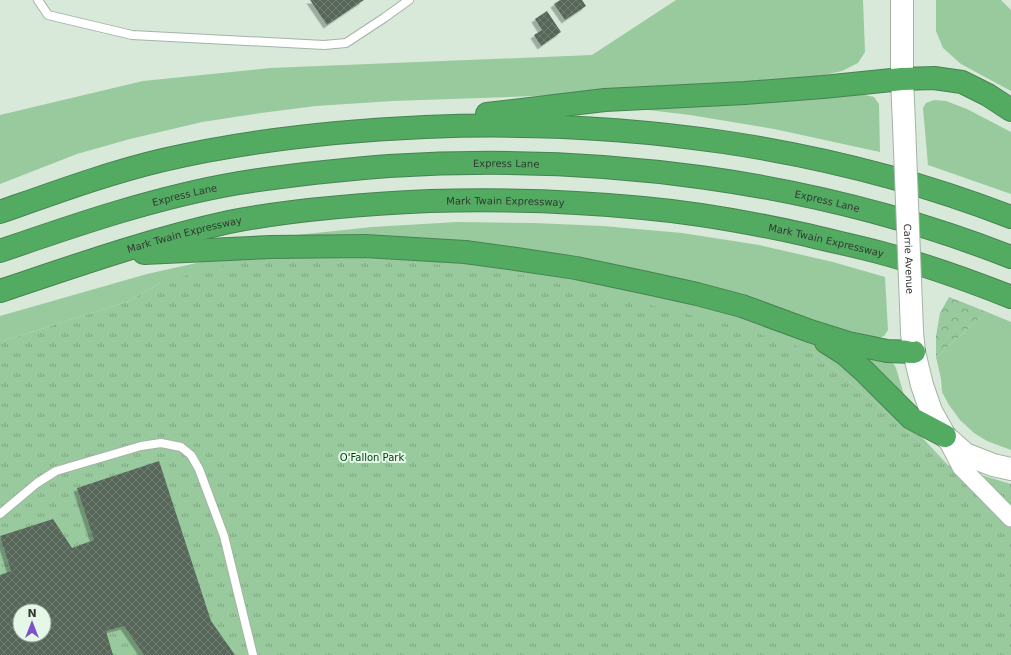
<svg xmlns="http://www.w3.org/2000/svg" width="1011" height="655" viewBox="0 0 1011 655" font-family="'DejaVu Sans',sans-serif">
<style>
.grass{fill:#98ca9d}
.forest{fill:url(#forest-crowns)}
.park{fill:url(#park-tufts);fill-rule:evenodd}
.building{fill:url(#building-cross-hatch);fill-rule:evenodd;filter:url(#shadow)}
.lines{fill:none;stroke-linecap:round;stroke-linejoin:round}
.lane-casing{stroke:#a3b4a5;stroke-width:10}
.street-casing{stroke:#a3b4a5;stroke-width:19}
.secondary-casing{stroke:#a3b4a5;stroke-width:24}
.highway-casing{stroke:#478352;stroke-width:24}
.lane{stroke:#fff;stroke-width:8}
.street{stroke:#fff;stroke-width:17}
.secondary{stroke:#fff;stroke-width:22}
.highway{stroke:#53ab62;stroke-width:22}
.secondary-bridge-casing{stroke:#a3b4a5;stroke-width:24;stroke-linecap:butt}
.secondary-bridge{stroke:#fff;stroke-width:22}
.labels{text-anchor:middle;stroke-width:4;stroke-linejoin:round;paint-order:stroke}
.street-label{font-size:10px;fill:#323933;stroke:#e5f7e6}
.park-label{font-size:10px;fill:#004314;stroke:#e5f7e6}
</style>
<defs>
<pattern id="forest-crowns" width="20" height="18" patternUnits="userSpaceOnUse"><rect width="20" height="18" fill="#98ca9d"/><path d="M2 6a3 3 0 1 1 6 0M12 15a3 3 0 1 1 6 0" fill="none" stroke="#7da581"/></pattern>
<pattern id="park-tufts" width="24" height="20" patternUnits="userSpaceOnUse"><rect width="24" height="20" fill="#98ca9d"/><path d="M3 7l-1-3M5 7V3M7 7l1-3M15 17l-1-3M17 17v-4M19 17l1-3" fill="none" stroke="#7da581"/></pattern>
<pattern id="building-cross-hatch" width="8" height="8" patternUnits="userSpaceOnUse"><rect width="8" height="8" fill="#576658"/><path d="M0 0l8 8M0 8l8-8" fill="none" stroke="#727e72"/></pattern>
<filter id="shadow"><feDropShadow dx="-3.5" dy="3.5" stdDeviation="0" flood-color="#0004"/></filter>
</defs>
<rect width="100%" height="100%" fill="#d8e9d9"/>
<path class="grass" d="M676,0h187l2,52 -7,11 -16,8 -28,6 -40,6 -239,13 -142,5 -77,5 -55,7 -59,9 -72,17 -53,15 -77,30v-69l143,-34 127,-13 322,-13z
M936,0h65l10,10v81l-50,-27 -18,-16 -7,-17z
M861,94l13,3 5,7 1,48 -106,-23 -84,-14 -67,-8z
M934,100l12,1 21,8 44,23v62l-83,-29 -5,-57 3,-5z
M457,222l78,1 68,3 79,7 77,12 74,17 52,15 3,53 -4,6 -5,2h-10l-127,-38 -454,-64 84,-9z
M360,254l144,10 205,41 96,34 17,9 90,79 36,38 -42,-35 -29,-26 -65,-53 -651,-69 -32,19 -129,41v-26l147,-42 54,-12 45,-4z
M987,312l24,10v128l-24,-9 -13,-8 -14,-13 -11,-15 -7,-13 -1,-13 -5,-22z
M856,355l37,8 3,5 10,34z"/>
<path class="forest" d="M949,297l38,15 -51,45v-21l4,-23z"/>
<path class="park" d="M377,257l147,18 205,49 83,27 65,53 29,26 42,35 63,19v171h-1011v-313l129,-41 32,-19 75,-19zM20,611h24v24h-24z"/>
<path class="building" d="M310,0h54l-37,25z
M560,0h22l4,6 -21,14 -11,-16z
M547,11l14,21 -20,14 -7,-11 8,-5 -7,-11z
M159,461l52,160 24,34h-91l-20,-29 -18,5 7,24h-113v-80l11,-4 -11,-35 53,-17 19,29 22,-8 -17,-52zM20,611h24v24h-24z"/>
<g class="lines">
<defs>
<path id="lane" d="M38,0l10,15 84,20 192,10 22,-2 38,-25 25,-18
M0,514l37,-31 19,-12 85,-25 20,-3 20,4 10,8 8,14 25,67 29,119"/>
<path id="street" d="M948,442l13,25 50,51"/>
<path id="secondary" d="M902,0v79l2,46
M912,333l2,19 8,33 9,26 14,25 20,18 28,11 18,4"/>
<g id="highway">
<path d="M487,114l118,-14 140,-7 78,-6 79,-8 32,-1 28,4 26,13 23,15"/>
<path d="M0,212c54,-19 108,-39 163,-52 86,-20 174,-29 262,-33 199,-8 400,18 586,90"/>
<path id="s1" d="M0,251c78,-27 157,-54 239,-68 50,-8 100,-13 150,-17 211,-13 425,14 622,91"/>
<path d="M144,253l127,-6 94,-1 100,6 51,7 60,9 71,15 50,11 45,12 68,25 38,12 39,8 27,1"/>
<path id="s2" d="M0,291c75,-25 151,-52 229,-69 66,-13 134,-18 201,-21 71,-2 143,0 213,7 55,5 110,15 164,27 24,6 48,11 71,17 45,12 90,28 133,45"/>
<path d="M826,342l19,12 19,17 47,47 34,18"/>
</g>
</defs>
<use href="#lane" class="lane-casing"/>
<use href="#street" class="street-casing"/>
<use href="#secondary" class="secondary-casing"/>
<use href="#highway" class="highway-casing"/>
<use href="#lane" class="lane"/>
<use href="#street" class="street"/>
<use href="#secondary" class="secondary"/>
<use href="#highway" class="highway"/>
<defs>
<g id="secondary-bridge">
<path id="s3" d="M904,125l8,206"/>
</g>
</defs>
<use href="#secondary-bridge" class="secondary-bridge-casing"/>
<use href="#secondary-bridge" class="secondary-bridge"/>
</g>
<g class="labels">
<g class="street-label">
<text dy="4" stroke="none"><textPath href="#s1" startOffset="517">Express Lane</textPath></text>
<text dy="4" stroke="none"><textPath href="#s1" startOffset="193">Express Lane</textPath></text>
<text dy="4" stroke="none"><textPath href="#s1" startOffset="841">Express Lane</textPath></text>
<text dy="4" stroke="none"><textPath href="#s2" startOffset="517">Mark Twain Expressway</textPath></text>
<text dy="4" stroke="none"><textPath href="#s2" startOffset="193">Mark Twain Expressway</textPath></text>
<text dy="4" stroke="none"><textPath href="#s2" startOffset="841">Mark Twain Expressway</textPath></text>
<text dy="4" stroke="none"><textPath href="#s3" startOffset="134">Carrie Avenue</textPath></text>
</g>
<g class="park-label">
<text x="372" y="461">O'Fallon Park</text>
</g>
</g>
<g transform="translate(32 623)"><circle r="19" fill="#e5f7e6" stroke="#9dab9e"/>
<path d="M0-3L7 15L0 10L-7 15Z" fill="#7e51ca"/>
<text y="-6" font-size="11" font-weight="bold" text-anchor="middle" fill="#323933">N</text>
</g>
</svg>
